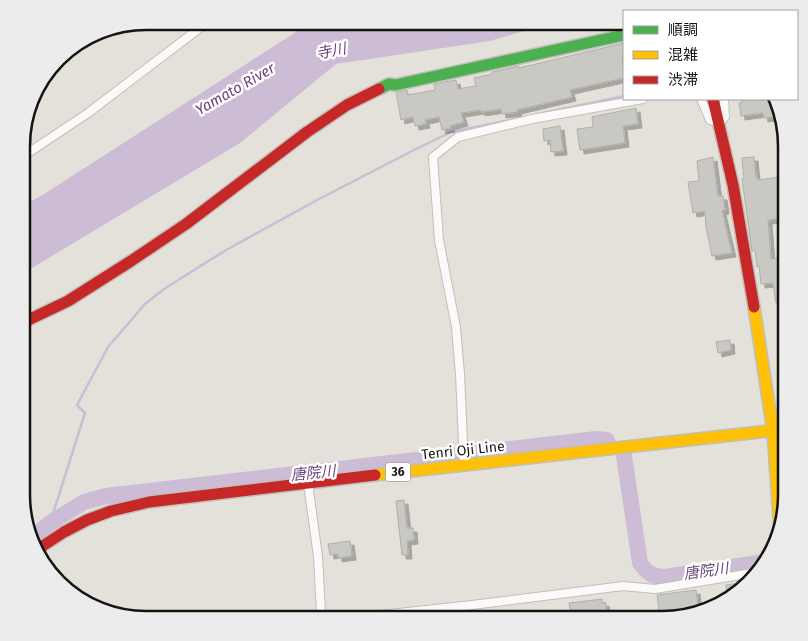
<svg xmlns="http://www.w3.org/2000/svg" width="808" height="641" viewBox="0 0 808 641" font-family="'Fira Sans','Noto Sans JP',sans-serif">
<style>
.water{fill:#cdbcd5}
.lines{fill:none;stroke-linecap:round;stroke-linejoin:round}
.stream{stroke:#cdbcd5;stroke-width:2.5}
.river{stroke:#cdbcd5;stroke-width:16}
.building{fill:#c9c8c2;stroke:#b0afaa;filter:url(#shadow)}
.street-casing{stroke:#c1bfba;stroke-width:10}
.fast-casing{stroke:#c1bfba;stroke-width:14}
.slow-casing{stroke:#c1bfba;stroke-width:14}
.jam-casing{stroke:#c1bfba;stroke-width:14}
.street{stroke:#fbfaf9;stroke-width:8}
.fast{stroke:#4caf50;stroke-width:11}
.slow{stroke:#ffc107;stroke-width:11}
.jam{stroke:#c62828;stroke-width:11}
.labels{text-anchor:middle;stroke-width:5;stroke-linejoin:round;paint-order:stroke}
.shield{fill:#fff;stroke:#5b5a57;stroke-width:1}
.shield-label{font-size:12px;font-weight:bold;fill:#15140f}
.street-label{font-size:14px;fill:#15140f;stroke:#fff}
.water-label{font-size:15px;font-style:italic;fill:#67477b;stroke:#fff}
.rim{fill:none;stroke:#15140f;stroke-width:2.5}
</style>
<defs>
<filter id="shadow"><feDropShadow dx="4" dy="4" stdDeviation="0" flood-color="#0004"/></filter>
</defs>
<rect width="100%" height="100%" fill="#e3e1da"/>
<path class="water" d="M313,21h75l-3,4 48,-4h125l-68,20 -154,23 -96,79 -218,131v-68l19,-10z"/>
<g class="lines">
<path class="stream" d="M538,114l86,-18
M50,523l35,-110 -8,-8 31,-58 37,-43 19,-15 62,-39 93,-51 97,-50 35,-17 74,-15"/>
<path class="river" d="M624,456l16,107c7,10 13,14 25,14l100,-15
M31,539l19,-16 34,-21 22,-6 490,-57 11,1"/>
</g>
<path class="building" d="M624,43v13h-2l2,22 -54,12 2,7 -55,13 1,2 -16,2 -1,-5 -20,3v-2l-20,3 3,9 -14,4 1,2 -9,2 -3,-13 -14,3 1,4 -11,2 -2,-9 -12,3 -5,-28 11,-2 1,5 27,-5 -1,-6 22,-4 2,9 18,-3 -2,-8 18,-4v-2l27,-6v2z
M741,99h35l4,17 -16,2 -1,-5 -22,3 -2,-13 3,-1z
M636,108l2,16 -15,2 2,17 -45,7 -3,-21 16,-2 -1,-10z
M560,126l3,25 -12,1 -1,-12 -6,1 -1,-12z
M713,157l5,39h5l2,14 -3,1 10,42 -20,3 -6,-29 -1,-16 -12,2 -5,-31 11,-1 -2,-20z
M754,157l2,19 2,4 22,-3 3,31 2,-1 1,11 -18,2 3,39 13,-1 3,43 -11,2 -3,-20 -12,1 -2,-18 -2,1 -2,-16h-3l-10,-72 2,-1 -2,-20z
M730,340l1,10 -13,3 -2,-11z
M404,500l3,28h6l1,12 -7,1 1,14h-6l-6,-54z
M350,541l2,15 -14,2v-4l-8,1 -2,-11z
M749,582l-14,10 -8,6 -1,-13z
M696,590l2,16 16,-2v3l-4,3 -48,10h-42v-5l39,-5 -2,-15z
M602,599v4l3,-1 3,18h-36l-3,-17z"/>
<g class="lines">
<defs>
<path id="street" d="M701,99l9,21 9,3 6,-6 -1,-18
M22,157l66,-44 121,-92
M464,465l-4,-91 -4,-47 -17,-87 -6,-83 25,-20 74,-18 111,-20
M308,483l10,74 3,56 2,7
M335,620l137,-15 151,-19 32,3 104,-17"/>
<path id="fast" d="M379,89l10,-5 6,1 229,-50"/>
<path id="slow" d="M754,307l19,124 7,100
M375,475l412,-46"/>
<path id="jam" d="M713,99l20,86 21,122
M22,323l46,-22 63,-40 55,-37 121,-92 40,-27 32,-16
M35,551l29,-19 23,-12 24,-9 38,-9 226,-27"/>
</defs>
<use href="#street" class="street-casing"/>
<use href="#fast" class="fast-casing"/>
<use href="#slow" class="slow-casing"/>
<use href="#jam" class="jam-casing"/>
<use href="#street" class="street"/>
<use href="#fast" class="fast"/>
<use href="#slow" class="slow"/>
<use href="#jam" class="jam"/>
</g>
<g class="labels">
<rect class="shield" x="385.5" y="462.5" width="25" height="19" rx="4"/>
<g class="shield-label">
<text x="398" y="476">36</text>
</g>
<g class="street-label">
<text transform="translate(463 450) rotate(-6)" y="5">Tenri Oji Line</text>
</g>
<g class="water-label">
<text transform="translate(331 51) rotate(-11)" y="5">寺川</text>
<text transform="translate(235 89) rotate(-30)" y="5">Yamato River</text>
<text transform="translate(313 473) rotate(-6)" y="5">唐院川</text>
<text transform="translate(706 571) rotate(-8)" y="5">唐院川</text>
</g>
</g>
<path d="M0 0H808V641H0ZM146 30H662A116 116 0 0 1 778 146V495A116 116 0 0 1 662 611H146A116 116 0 0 1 30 495V146A116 116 0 0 1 146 30Z" fill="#ececec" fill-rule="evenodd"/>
<path class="rim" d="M146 30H662A116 116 0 0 1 778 146V495A116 116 0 0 1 662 611H146A116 116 0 0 1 30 495V146A116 116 0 0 1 146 30Z"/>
<rect x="623" y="10" width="175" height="90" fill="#ffffff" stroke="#a1a19f"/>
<rect x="633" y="26" width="25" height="8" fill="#4caf50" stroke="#a1a19f"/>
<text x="668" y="35" font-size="15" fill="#15140f">順調</text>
<rect x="633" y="51" width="25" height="8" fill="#ffc107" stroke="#a1a19f"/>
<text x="668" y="60" font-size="15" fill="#15140f">混雑</text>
<rect x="633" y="76" width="25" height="8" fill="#c62828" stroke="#a1a19f"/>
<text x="668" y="85" font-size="15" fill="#15140f">渋滞</text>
</svg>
